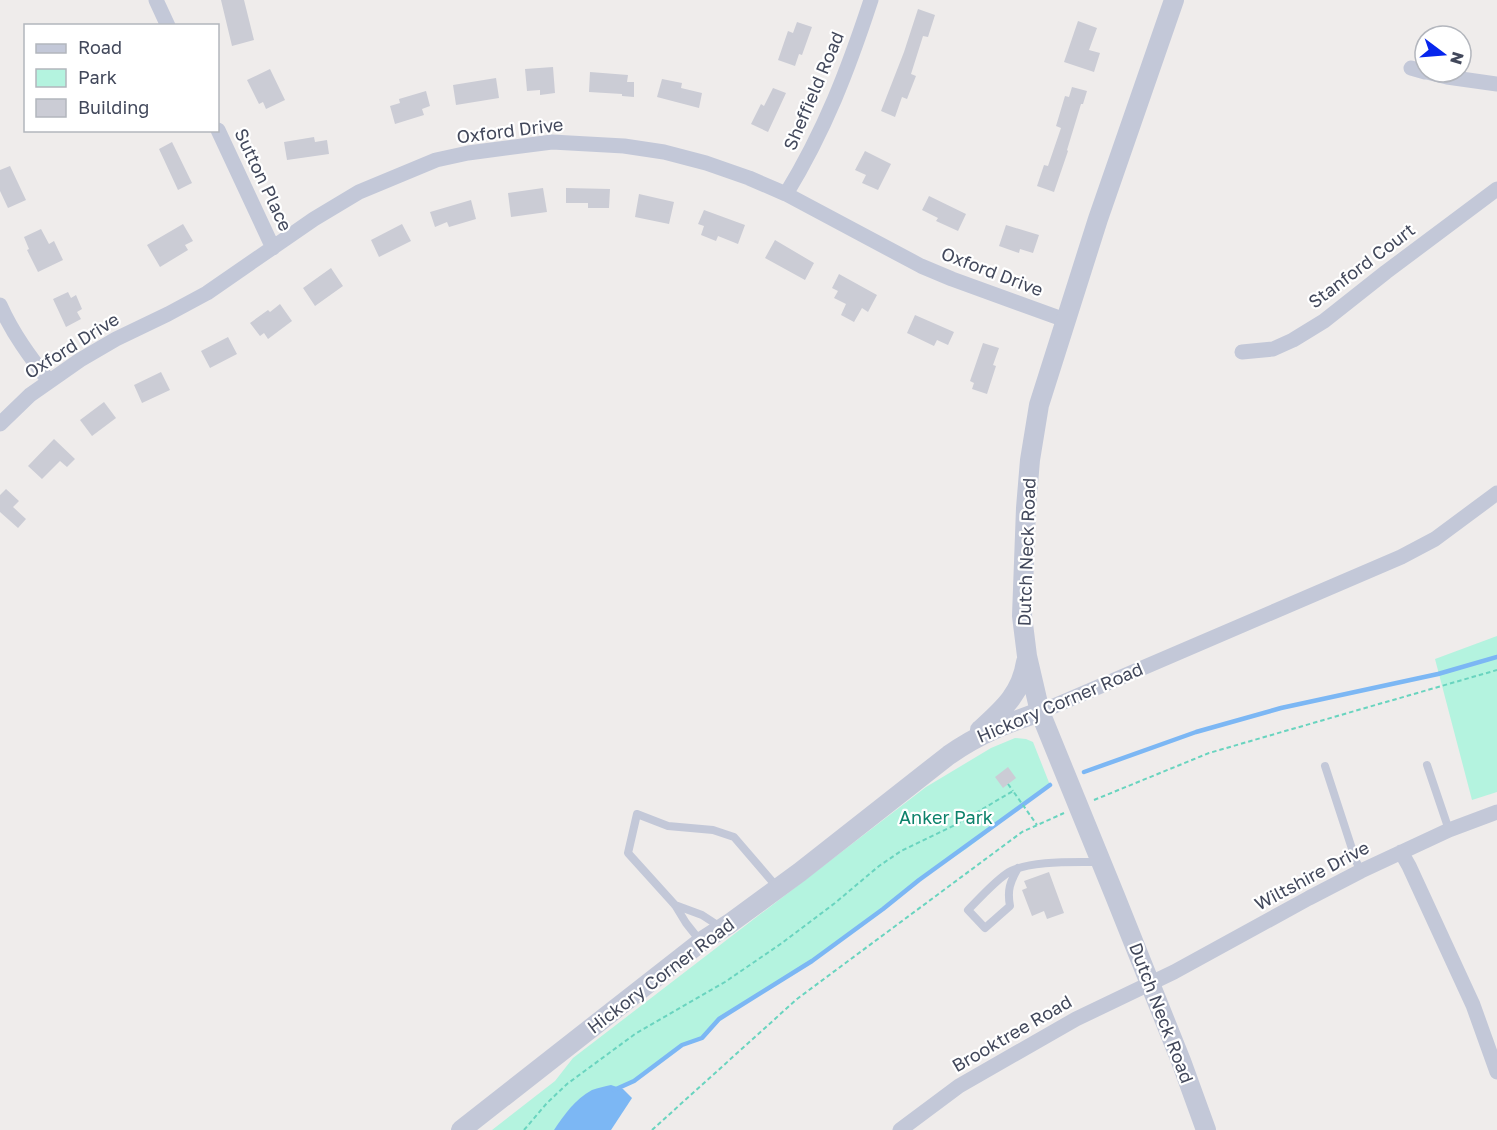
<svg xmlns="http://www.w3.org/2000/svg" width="1497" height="1130" viewBox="0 0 1497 1130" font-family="'Golos Text',sans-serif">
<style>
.green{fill:#b4f3df}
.water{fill:#7cb7f4}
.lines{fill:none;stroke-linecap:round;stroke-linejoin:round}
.stream{stroke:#7cb7f4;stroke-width:4.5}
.building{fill:#cbccd5}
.path{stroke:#69d4bf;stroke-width:2;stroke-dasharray:4.5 3;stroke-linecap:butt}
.service{stroke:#c3c8d8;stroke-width:8}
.minor{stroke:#c3c8d8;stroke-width:15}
.tertiary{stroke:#c3c8d8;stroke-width:20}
.labels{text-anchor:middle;stroke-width:4.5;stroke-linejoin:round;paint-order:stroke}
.street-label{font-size:18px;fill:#42485b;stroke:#fff}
.park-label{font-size:18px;fill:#0d826b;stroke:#fff}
</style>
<rect width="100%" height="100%" fill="#efeceb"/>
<path class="green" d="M1497,636v156l-25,8 -37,-141z
M1015,738l11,1 7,3 17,43 -3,3 -81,61 -47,31 -36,29 -71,52 -93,58 -17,19 -20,7 -48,36 -34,15 -23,34h-85l63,-49 18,-23 353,-271 65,-39z"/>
<path class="water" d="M611,1085l12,4 9,9 -21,32h-57c10,-15 21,-31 38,-40 6,-2 13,-4 19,-5z"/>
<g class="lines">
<path class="stream" d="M1084,772l112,-40 85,-24 157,-34 59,-17
M614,1090l20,-9 48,-36 20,-7 17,-19 93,-58 71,-52 36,-29 131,-95"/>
</g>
<path class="building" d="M221,0h23l10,40 -22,6z
M918,9l17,6 -7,22 -5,-1 -12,38 5,2 -9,23 -5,-2 -7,20 -14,-6 23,-59z
M1078,21l19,7 -8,22 11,3 -6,19 -30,-10z
M797,22l15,5 -10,28 -3,-1 -4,12 -17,-6 10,-29 5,2z
M553,67l2,26 -15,2v-5l-13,1 -2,-22z
M270,69l15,31 -19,9 -3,-7 -4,2 -12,-24z
M590,72l38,3 -1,7h7v15l-12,-1v-2l-33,-2z
M496,78l3,20 -43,7 -3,-20z
M662,79l20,4 -1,5 21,5 -3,15 -42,-11z
M1072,87l15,4 -4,13h-2l-14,46 1,1 -14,41 -17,-6 7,-21 4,1 13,-38 -5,-2 9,-30 4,1z
M773,88l13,5 -18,39 -17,-8 10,-20 3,2z
M426,91l4,15 -8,3 2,6 -29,9 -5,-18 10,-3 -1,-4z
M314,137l1,5 12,-2 2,14 -42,6 -3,-18z
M172,142l20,41 -14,7 -19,-41z
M865,151l26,13 -13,26 -16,-7 4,-8 -11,-5z
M10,166l16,34 -18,8 -8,-17v-21z
M543,188l4,24 -36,5 -3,-24z
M566,188l44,1 -1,19h-21v-5h-22z
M639,194l35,8 -5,22 -34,-7z
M929,196l37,18 -8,17 -22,-10 2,-3 -16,-8z
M471,200l5,19 -27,8 -2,-5 -12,5 -5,-15z
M704,210l41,15 -7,19 -20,-8 -2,5 -15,-6 3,-9 -6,-2z
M183,224l10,17 -8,4 3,5 -28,17 -13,-22z
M402,224l9,17 -32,16 -8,-17z
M1006,225l33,10 -6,18 -13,-4 -1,4 -20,-7z
M41,229l8,15 5,-3 9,19 -25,12 -11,-22 2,-1 -5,-12z
M775,240l39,23 -9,17 -40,-22z
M331,268l12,18 -28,20 -12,-18z
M839,274l38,21 -9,17 -6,-4 -8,14 -13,-7 5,-11 -12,-6 4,-7 -6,-3z
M68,292l3,6 5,-3 6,14 -5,3 4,7 -15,8 -13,-28z
M280,304l12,17 -24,18 -4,-6 -4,3 -10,-13 18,-13 2,2z
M915,315l39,17 -6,13 -11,-5 -3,6 -27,-13z
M228,337l9,17 -27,14 -9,-17z
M983,343l16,5 -6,17 3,1 -9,28 -15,-5 2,-6 -4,-2z
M161,372l9,18 -28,13 -8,-18z
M104,402l12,16 -24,18 -12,-16z
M54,439l21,20 -8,8 -7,-6 -18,18 -14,-13z
M6,489l13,12 -6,6 13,12 -8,9 -18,-16v-17z
M1008,767l8,11 -13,10 -8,-11z
M1049,872l15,41 -17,6 -3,-8 -12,5 -10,-26 5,-2 -3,-7z"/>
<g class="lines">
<path class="path" d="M1008,784l5,7
M1094,800l115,-47 288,-83
M524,1130l23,-27 20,-19 68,-50 90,-52 57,-39 53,-40 44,-37 22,-15 56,-27 56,-33 24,34
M652,1130l145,-131 225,-167 42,-19"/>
<path class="service" d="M1427,765l22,65
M1325,766l31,95 5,10
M1018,868c-8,14 -11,22 -8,38l-25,22 -17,-18c12,-12 24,-26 38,-36 19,-14 69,-12 93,-12
M675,905l27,10 20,13
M701,942l-15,-19 -11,-18 -47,-52 9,-39 31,12 45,4 21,7 43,50"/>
<path class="minor" d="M156,0l12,26
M1411,68l14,4
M1427,72l20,5 50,7
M218,130l55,118
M786,194c39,-64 62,-124 85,-194
M0,305c13,29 30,52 49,76
M1242,352l31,-3 20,-9 31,-19 62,-49 111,-83
M0,424l30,-29 50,-35 36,-21 52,-25 39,-21 107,-74 45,-27 77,-32 32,-7 84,-11 72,4 40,6 42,11 43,15 37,16 135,72 31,13 113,41
M1040,712l361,-155 34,-18 62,-46
M1401,852l8,14 64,139 24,67
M900,1130l59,-44 117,-67 98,-47 135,-74 52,-27 88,-41 48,-18"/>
<path class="tertiary" d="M1174,0l-76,219 -59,186 -9,55 -4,48 -4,108 5,40 13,56 75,184 66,165 25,69
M980,730c23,-21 41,-36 46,-68
M461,1130l240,-188 28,-18 71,-52 149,-117c30,-21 56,-31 91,-43"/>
</g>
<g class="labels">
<g class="street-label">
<text transform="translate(814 91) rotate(-67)" y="6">Sheffield Road</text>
<text transform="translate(510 131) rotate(-7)" y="6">Oxford Drive</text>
<text transform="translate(263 180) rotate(65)" y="6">Sutton Place</text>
<text transform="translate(1362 266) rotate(-37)" y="6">Stanford Court</text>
<text transform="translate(992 272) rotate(21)" y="6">Oxford Drive</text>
<text transform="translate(72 346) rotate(-32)" y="6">Oxford Drive</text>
<text transform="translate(1027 552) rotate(-88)" y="6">Dutch Neck Road</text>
<text transform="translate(1060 703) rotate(-23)" y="6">Hickory Corner Road</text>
<text transform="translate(1312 876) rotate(-28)" y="6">Wiltshire Drive</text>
<text transform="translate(661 976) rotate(-37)" y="6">Hickory Corner Road</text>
<text transform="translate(1161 1013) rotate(69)" y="6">Dutch Neck Road</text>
<text transform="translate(1012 1034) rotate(-30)" y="6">Brooktree Road</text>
</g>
<g class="park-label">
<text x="946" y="824">Anker Park</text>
</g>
</g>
<rect x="24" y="24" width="195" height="108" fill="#ffffff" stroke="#b3b6bd" stroke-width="1.5"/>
<rect x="36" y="44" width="30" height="9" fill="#c3c8d8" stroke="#b3b6bd" stroke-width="1.5"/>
<text x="78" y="54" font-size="18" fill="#42485b">Road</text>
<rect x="36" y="69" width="30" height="18" fill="#b4f3df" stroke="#b3b6bd" stroke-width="1.5"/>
<text x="78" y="84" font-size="18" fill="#42485b">Park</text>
<rect x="36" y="99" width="30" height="18" fill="#cbccd5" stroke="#b3b6bd" stroke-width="1.5"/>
<text x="78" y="114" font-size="18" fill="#42485b">Building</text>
<g transform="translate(1443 54) rotate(106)"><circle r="28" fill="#ffffff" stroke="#b3b6bd" stroke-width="1.5"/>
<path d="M0-4.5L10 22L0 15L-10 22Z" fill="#0726ed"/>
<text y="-9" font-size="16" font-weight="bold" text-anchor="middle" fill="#42485b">N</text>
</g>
</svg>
